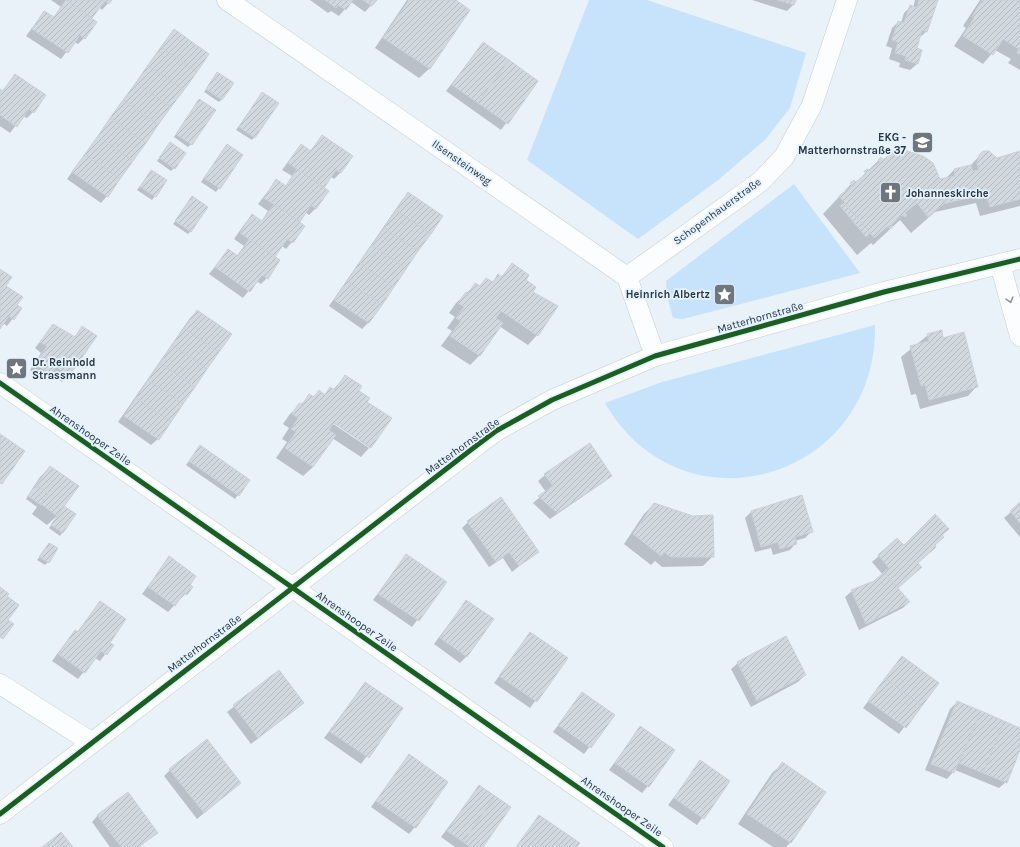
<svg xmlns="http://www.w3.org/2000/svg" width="1020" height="847" viewBox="0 0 1020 847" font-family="Karla,sans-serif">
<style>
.green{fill:#c7e3fb}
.shadow{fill:#0003}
.building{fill:url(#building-hatch);stroke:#cad1d8}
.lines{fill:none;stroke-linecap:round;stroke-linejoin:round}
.minor-casing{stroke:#c5ccd2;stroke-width:21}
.minor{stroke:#fcfdfe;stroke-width:20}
.cycleway-casing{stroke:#e3f2ff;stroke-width:8}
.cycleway{stroke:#1b5e20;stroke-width:5}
.oneway{stroke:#94989c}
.labels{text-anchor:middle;stroke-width:3.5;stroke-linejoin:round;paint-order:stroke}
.poi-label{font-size:11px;font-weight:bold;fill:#2d343a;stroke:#e3f2ff;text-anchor:end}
.street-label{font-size:11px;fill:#2d343a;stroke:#e3f2ff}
</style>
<defs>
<pattern id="building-hatch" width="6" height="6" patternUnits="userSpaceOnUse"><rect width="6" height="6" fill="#d1d8de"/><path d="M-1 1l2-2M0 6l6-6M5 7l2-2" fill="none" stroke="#b4babf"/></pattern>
</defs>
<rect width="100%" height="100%" fill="#e9f1f9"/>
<path class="green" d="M589,0h58l159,53 -16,55 -25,32 -48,41 -79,58 -111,-79z
M794,184l66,89 -177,46 -10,-1 -6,-22 -1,-15z
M875,325c3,155 -193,212 -270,78l57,-21z"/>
<path class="shadow" d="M51,0h60l-9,10 -3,-3 -8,11 -7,20 -6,6 -4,-2 -13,17 -35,-23 18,-24 9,6 8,-11z
M310,0h66l-11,12 -14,-10 -12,14 -8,-5 -3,2z
M407,0h47l14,10 -39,59 -10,9 -44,-30z
M752,0h43l-2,5 -6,6z
M915,0h22l-10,31 -8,7 -3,11 5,2 -4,13 -7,6 -11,-3 1,-4 -11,-4 3,-11 -6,-2 6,-18 6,-6 3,1 3,-10 6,-6 3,1z
M980,0h40v70l-12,-7 3,-4 -16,-9 -12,14 -29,-18 12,-18 -3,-2z
M174,30l34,24 -101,142 -6,7 -34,-24 101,-142z
M483,43l54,38 -36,49 -55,-39z
M15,75l18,37 -6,6 -4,-2 -13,17 -10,-7v-36l2,1z
M215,77l7,22 -3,3 -15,-10z
M262,93l-8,44 -2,3 -16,-10z
M197,103l-6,41 -3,3 -14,-10z
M322,136l19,36 -7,7 -4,-3 -7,12 -7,20 -7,7 -4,-3 -6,10 4,4 -11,16 -6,7 -4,-3 -8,11 -7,21 -6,6 -5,-3 -13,17 -34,-24 19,-23 8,6 8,-11 -10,-7 12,-17 6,-6 9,6 7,-11 -10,-7 18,-23 9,6 7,-11 -10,-6 13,-18 6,-7 9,6z
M170,143l4,25 -3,3 -14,-10z
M224,149l18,7 -26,36 -15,-10z
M986,152l5,1 5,6 24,-7v54l-40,10 -4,-13 -41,9 -24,21 -11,-13 -27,25 -2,-2 -14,12 -34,-41 28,-30 4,-1 24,-23 61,20 5,-1 9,-9 16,-4 11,-12z
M151,171l15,10 -14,19 -15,-10z
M408,194l34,22 -74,107 -6,6 -33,-23 73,-106z
M192,198l-1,33 -3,3 -15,-10z
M512,265l20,27 5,43 -9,10 -29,-19 -20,30 -9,9 -29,-19 11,-15 -5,-3 8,-11 -6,-4 7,-10 20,-19 3,2 8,-7 5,3 6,-6 3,1z
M0,270l5,16 11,19 5,3 -14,18 -4,-3 -3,5z
M197,311l-39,128 -7,6 -33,-23 72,-104z
M53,325l21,13 8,-11 13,9 -33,46 -12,-8 -6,6 -14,-10 11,-17 -6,-5z
M928,335l15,4 34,47 -9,10 -48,13 -4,-15 -5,1 -10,-38z
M345,376l20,27 26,15 -21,30 -40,-29 -1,2 40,27 -8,9 -29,-19 -19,29 -10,9 -27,-18 11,-16 -5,-3 7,-11 -6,-4 7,-10 20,-18 2,2 7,-7 5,4 6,-7 3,2z
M200,446l49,34 -14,19 -49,-34z
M50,467l11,43 14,5 -15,21 -11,-8 9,-13 -11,10 -15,-11 5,-7 -11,-8 14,-22z
M545,475l65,1 -6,6 -54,37 -17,-16 13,-11 -8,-11z
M802,497l10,34 -7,7 -10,3 1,2 -6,7 -17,5 -2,-7 -16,4 -10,-34 6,-6z
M654,504l38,13 21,39 -10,10 -41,1 -7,-6 -4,4 -27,-21 20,-30z
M1020,504v33l-16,-19z
M468,522l70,29 -26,21 -9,-14 -14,9 -27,-39z
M941,536l-24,27 -3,10 -17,15 12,14 -6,6 -44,22 -14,-33 7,-6 23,-9 8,-7 -11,-13 25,-22 6,7z
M49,544l-1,18 -3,3 -8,-5z
M406,555l39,27 -33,45 -39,-27z
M169,558l23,29 -24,25 -26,-18z
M466,601l1,55 -7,7 -26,-19z
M100,602l9,41 3,2 -12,16 -5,-3 -17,21 -26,-18 17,-23 6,-7 2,1z
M530,634l36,25 -36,49 -36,-25z
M902,657l35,26 -38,51 -36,-26z
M738,663l67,12 -7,7 -47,25 -20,-38z
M279,671l24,32 -52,41 -24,-32z
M365,683l37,26 -41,55 -37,-26z
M582,693l31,22 -29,39 -31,-22z
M957,702l63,27v19l-14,34 -7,6 -44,-18 -8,9 -22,-9 25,-61z
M640,728l8,58 -6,7 -33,-23z
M409,755l6,72 -6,7 -38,-27z
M701,762l28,19 -32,44 -29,-20z
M782,764l42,28 -34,51 -4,4h-13l-35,-23 34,-51z
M170,770l70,13 -43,36 -33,-43z
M479,786l3,61h-27l-14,-10z
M98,815l58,18 -17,14h-29l-18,-25z
M539,816l37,31h-60z"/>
<path class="building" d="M66,0h46l-3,4 -4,-3 -13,17z
M66,0l31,22 -12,17 -5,-4 -12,18 -36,-24 12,-18 10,6z
M325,0h28l-7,10 -8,-5 -2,3z
M363,0h14l-5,6z
M409,0h47l14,10 -40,59 -47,-31z
M778,0h18l-2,5z
M919,0h19l-11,32 -5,-2 -5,18 5,2 -4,14 -13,-4 1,-4 -11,-3 3,-11 -6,-2 6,-19 6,2 6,-18 7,3z
M982,0h38v54l-3,-1 2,-4 -16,-10 -10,16 -30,-19 11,-18 -2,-1z
M174,29l35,25 -12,18 -36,-25z
M483,42l26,18 -31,43 -26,-18z
M161,47l36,25 -13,18 -36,-25z
M509,60l29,21 -30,43 -30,-21z
M148,65l36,25 -13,17 -35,-24z
M217,72l17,11 -12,17 -16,-11z
M15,74l31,21 -12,18 -5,-4 -12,18 -17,-12v-26l3,2z
M136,83l35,24 -13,18 -35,-25z
M262,92l17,11 -24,35 -16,-11z
M199,99l17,11 -24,35 -16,-11z
M123,100l35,25 -12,18 -36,-25z
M110,118l36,25 -13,18 -35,-25z
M322,135l31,21 -12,17 -5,-3 -12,18 -36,-25 13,-19 10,7z
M98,136l35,25 -13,18 -35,-25z
M170,142l16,11 -11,16 -16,-11z
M227,144l16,11 -23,34 -16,-11z
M898,148l25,8 10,7 7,16 -9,8 14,16 -17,14 -11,-14 -12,10 2,2 -2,2 -3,-2 -11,10 2,2 -3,2 -2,-3 -14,12 -35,-42 13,-10 -2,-3 4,-3 2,2 10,-8 -2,-3 4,-2 1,2 11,-9 -2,-2 3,-3 2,3z
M983,151h6l8,7 23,-7v48l-30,8 -4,-13 -43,10 2,-1 -14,-16 9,-8 15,-3 -1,-7 17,-4 2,6 6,-1 -2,-7 2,-8z
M85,154l35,25 -12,18 -36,-25z
M297,169l32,22 -13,18 -5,-4 -11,17 -36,-24 12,-19 10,7z
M151,170l16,10 -11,17 -16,-10z
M408,192l35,24 -12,18 -35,-24z
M192,196l16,11 -17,25 -16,-11z
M844,203l26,30 -4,4 -26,-31z
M274,204l31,22 -12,17 -6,-4 -12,18 -35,-24 12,-19 10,7z
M396,210l35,24 -13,17 -34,-23z
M384,228l34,23 -12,18 -34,-24z
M249,239l31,21 -12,19 -6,-4 -12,17 -35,-25 13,-18 10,7z
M372,245l34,24 -12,18 -35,-24z
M359,263l35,24 -12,18 -35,-24z
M512,263l17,12 -3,5 10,7 -3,5 25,14 -20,30 -37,-25 -5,7 7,5 -23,33 -30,-20 11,-15 -5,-3 8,-11 -6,-4 8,-11 2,2 7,-11 5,3 6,-8 7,4 5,-8 4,3z
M0,269l12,8 -6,9 17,11 -6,8 5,3 -8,12 -5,-4 -9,13z
M347,281l35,24 -13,18 -35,-23z
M197,310l35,24 -13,18 -35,-24z
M53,324l22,13 7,-11 15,10 -28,40 -13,-9 -5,7 -16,-10 12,-18 -7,-4z
M184,328l35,24 -12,17 -35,-24z
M942,330l1,8 21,-6 14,55 -49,13 -4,-15 -4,1 -11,-40 19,-5 -2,-7z
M172,345l35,24 -12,18 -35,-24z
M160,363l35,24 -12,17 -35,-24z
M345,375l17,11 -3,5 11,7 -3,4 25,16 -21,30 -37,-25 -5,7 7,5 -23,32 -28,-19 11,-16 -5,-3 7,-11 -6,-4 7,-11 3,2 7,-11 5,3 5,-7 6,5 5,-8 5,3z
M148,380l35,24 -12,18 -35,-24z
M136,398l35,24 -12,18 -35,-24z
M0,434l25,17 -23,33 -2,-1z
M590,443l22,33 -55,37 -19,-17 15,-10 -9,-12z
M200,445l50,35 -11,16 -50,-35z
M50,466l29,20 -22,30 -16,-12 7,-11 -12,-8z
M35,485l13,8 -7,12 -13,-9z
M802,495l11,37 -18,5 2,7 -17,5 -2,-7 -17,5 -10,-36z
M501,497l38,55 -20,14 -10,-14 -13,10 -29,-41z
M1020,502v21l-10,-12z
M654,503l39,13 20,-1 1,42h-43l-7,-5 -3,4 -28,-22z
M64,506l12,8 -13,19 -12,-8z
M935,514l14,15 -7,6 2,2 -9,8 1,2 -18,16 4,4 -24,21 -14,-16 5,-4 -11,-13 19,-17 7,7z
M49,543l9,5 -9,15 -10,-6z
M406,554l41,28 -28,39 -41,-27z
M169,556l27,20 -6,9 3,2 -6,8 -3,-2 -9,13 -27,-19z
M884,572l26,30 -44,22 -15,-34 23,-9z
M0,587l9,7 -2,2 12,9 -11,15 6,4 -11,15 -3,-2z
M466,600l28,19 -27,38 -27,-19z
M100,601l26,18 -16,24 4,2 -7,10 -6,-4 -16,22 -27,-19 17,-24 3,2z
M530,632l38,26 -31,44 -38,-26z
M786,636l20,39 -49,26 -20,-39z
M902,656l37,27 -17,23 -37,-28z
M279,670l25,33 -46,35 -25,-33z
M885,678l37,28 -16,22 -38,-27z
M365,682l38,26 -34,50 -39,-26z
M582,692l33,23 -24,33 -33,-23z
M957,701l24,10 -27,62 -23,-9z
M981,711l23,10 -21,52 -24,-10z
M1004,721l16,7v22l-13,33 -24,-10z
M640,726l35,24 -26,37 -34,-24z
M207,739l34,44 -37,30 -35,-44z
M409,754l39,28 -32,46 -40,-27z
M700,760l30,21 -26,38 -30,-21z
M782,762l44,30 -35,51 -44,-29z
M479,785l16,11 -32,46 -16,-11z
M128,792l30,41 -20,14h-17l-24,-32z
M495,796l16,11 -28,40h-13l-7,-5z
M539,815l41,28 -3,4h-61z
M61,832l12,15h-31z"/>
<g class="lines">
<defs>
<path id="minor" d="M227,0l400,277 28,79
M1000,264l20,72
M627,277l133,-95 24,-25 28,-52 35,-105
M0,383l663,464
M0,684l91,58
M0,814l472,-365 24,-18 56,-31 103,-44 229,-64 136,-33"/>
</defs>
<use href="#minor" class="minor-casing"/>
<use href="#minor" class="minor"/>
<defs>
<path id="cycleway" d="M0,383l663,464
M0,814l472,-365 24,-18 56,-31 103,-44 229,-64 136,-33"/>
</defs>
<use href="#cycleway" class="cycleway-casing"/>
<use href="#cycleway" class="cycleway"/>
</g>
<defs><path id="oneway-chevron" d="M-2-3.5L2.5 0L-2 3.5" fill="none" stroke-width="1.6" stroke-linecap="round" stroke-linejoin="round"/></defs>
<use class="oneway" href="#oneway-chevron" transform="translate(1010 300) rotate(74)"/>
<defs>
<symbol id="school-square" viewBox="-11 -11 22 22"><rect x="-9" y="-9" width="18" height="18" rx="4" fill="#6f767d" stroke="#e3f2ff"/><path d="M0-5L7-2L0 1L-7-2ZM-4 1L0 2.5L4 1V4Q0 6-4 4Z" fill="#fff"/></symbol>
<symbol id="church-square" viewBox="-11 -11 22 22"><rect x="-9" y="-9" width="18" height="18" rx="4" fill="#6f767d" stroke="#e3f2ff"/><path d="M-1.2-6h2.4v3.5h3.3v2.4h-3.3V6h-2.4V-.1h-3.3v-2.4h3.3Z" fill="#fff"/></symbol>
<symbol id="sight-square" viewBox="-11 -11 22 22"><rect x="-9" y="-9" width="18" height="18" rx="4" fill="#6f767d" stroke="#e3f2ff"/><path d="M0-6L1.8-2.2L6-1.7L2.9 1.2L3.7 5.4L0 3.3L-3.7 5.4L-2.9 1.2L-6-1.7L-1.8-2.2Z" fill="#fff"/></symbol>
</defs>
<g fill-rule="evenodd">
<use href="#school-square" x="910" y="130" width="25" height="25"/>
<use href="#church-square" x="878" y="180" width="25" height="25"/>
<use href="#sight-square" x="712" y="282" width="25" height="25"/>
<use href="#sight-square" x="4" y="356" width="25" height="25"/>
</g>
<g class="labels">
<g class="poi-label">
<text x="906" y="141">EKG -<tspan x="906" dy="13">Matterhornstraße 37</tspan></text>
<text x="906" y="197" text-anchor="start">Johanneskirche</text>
<text x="710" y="298">Heinrich Albertz</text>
<text x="32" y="366" text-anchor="start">Dr. Reinhold<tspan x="32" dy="13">Strassmann</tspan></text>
</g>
<g class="street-label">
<text transform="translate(462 162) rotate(35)" y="4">Ilsensteinweg</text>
<text transform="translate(717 211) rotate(-36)" y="4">Schopenhauerstraße</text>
<text transform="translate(760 317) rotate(-16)" y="4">Matterhornstraße</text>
<text transform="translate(91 435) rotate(35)" y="4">Ahrenshooper Zeile</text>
<text transform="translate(462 446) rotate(-36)" y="4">Matterhornstraße</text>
<text transform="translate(357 621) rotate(35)" y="4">Ahrenshooper Zeile</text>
<text transform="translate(204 643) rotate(-37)" y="4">Matterhornstraße</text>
<text transform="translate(622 806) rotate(35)" y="4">Ahrenshooper Zeile</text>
</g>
</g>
</svg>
